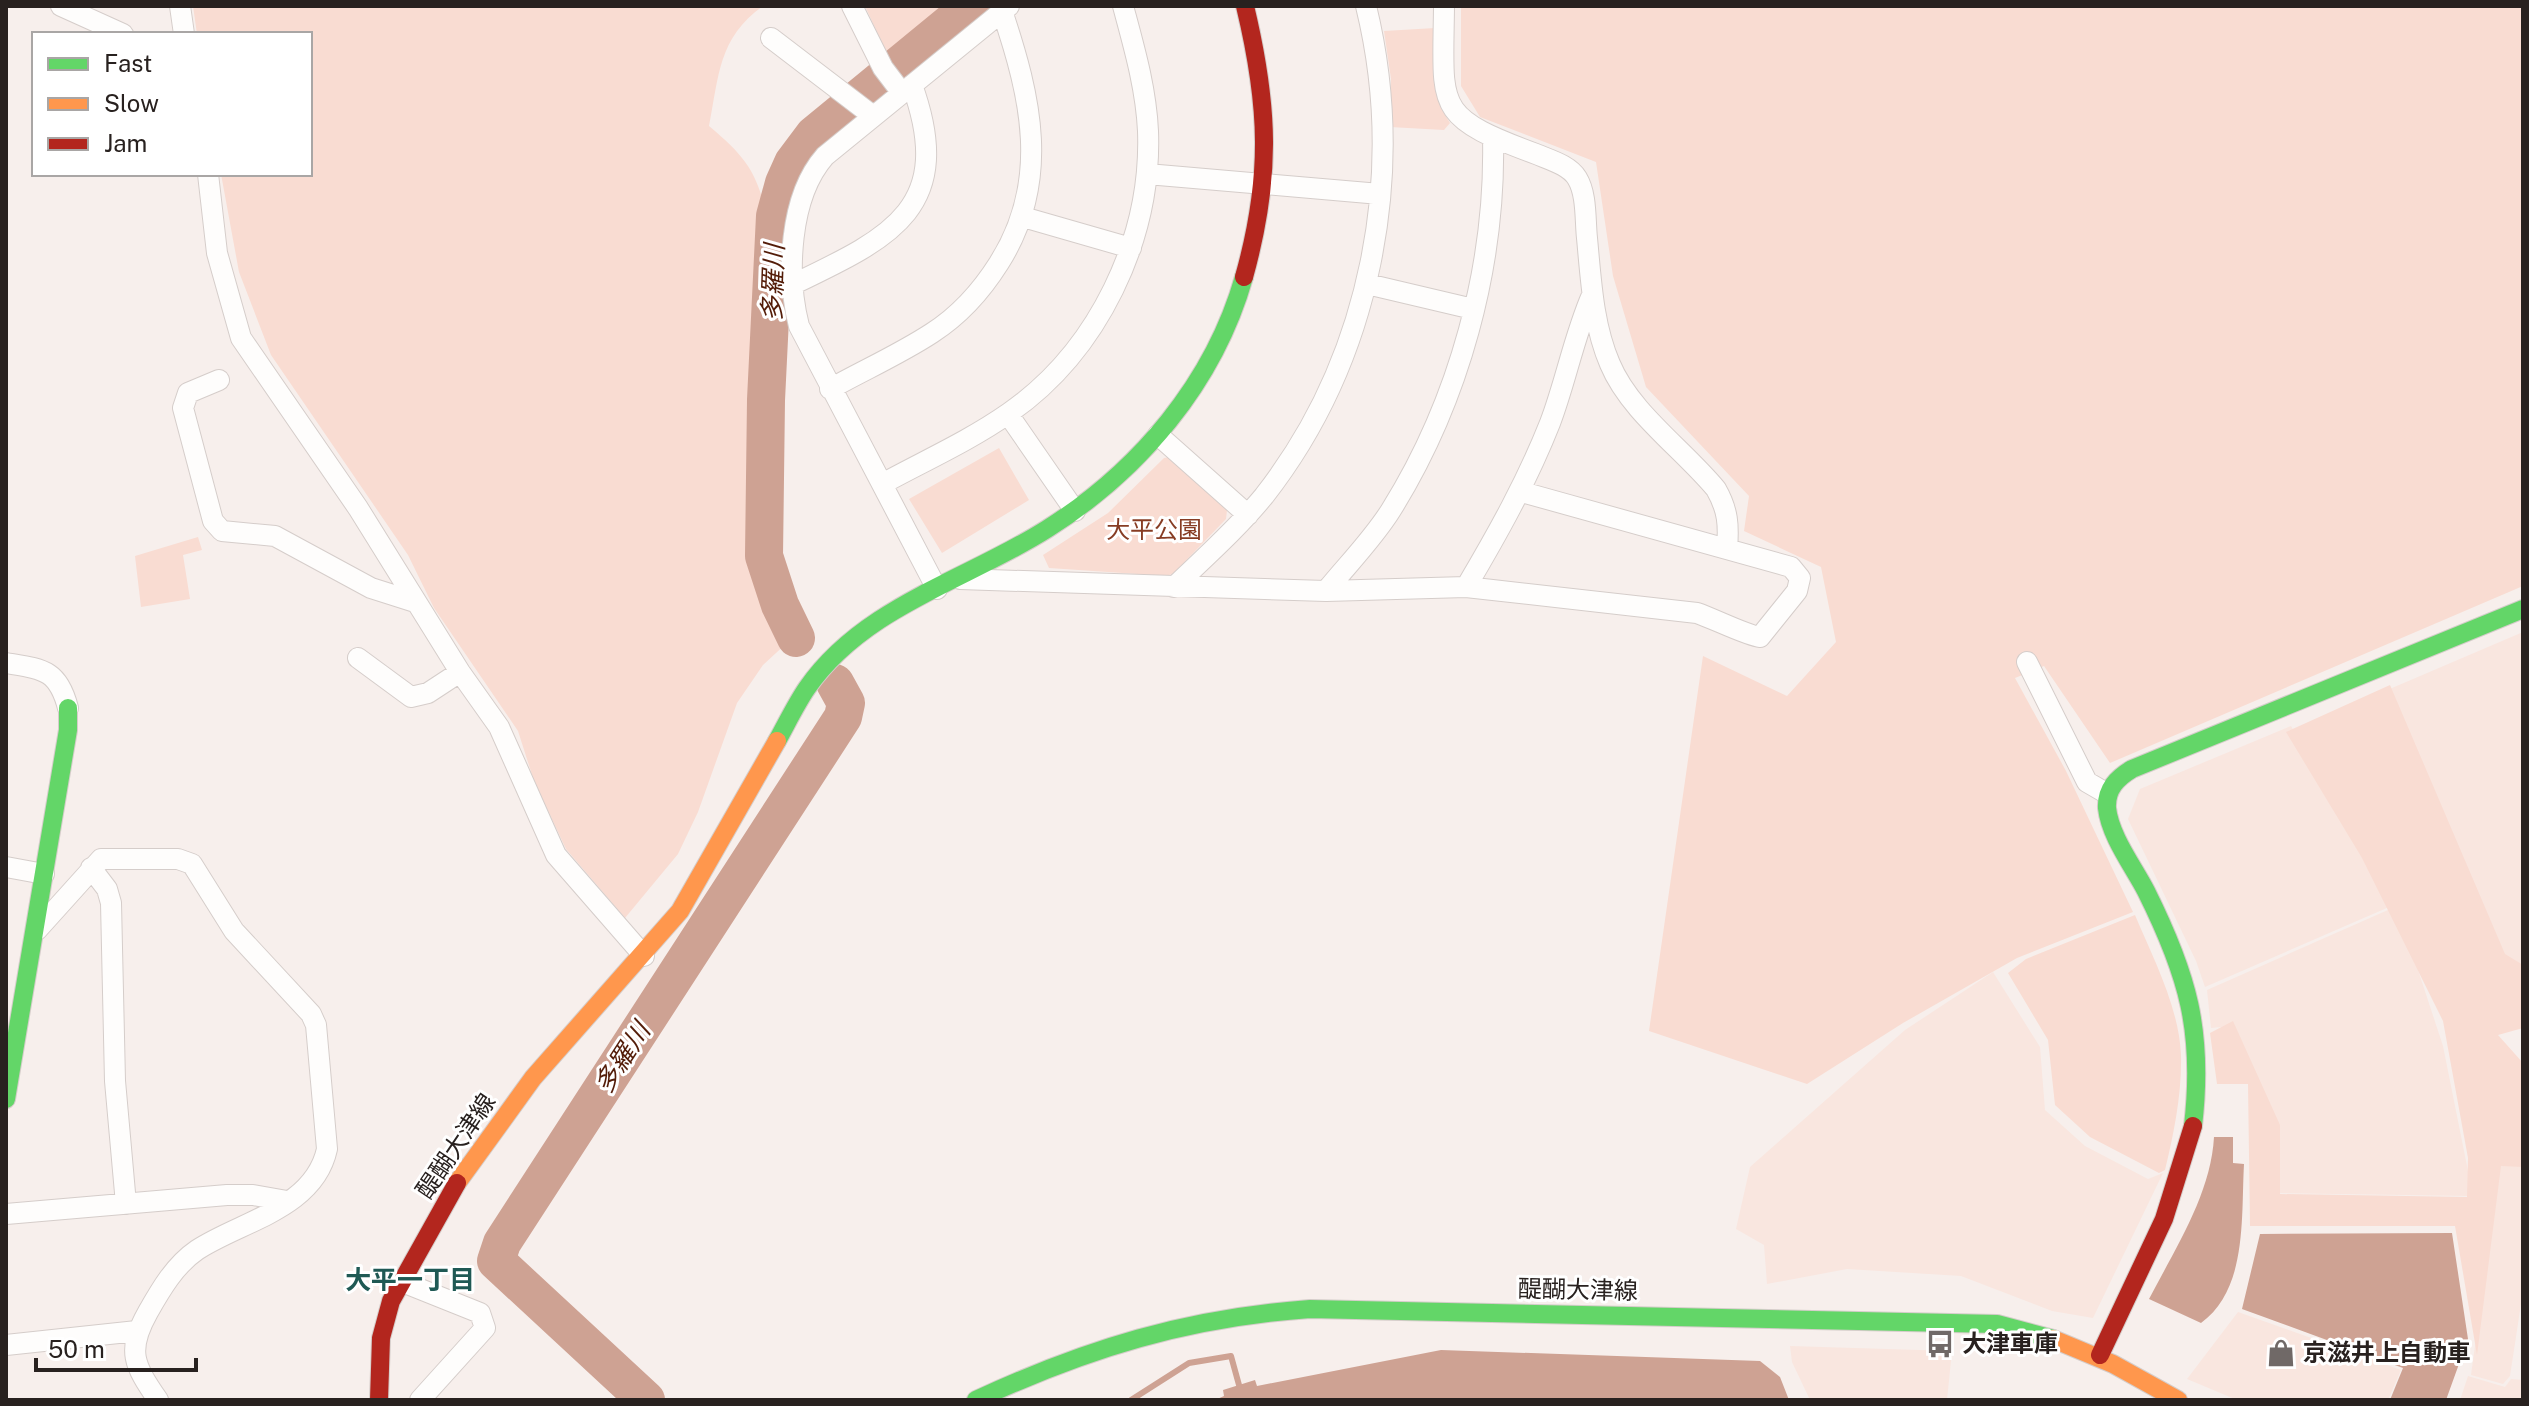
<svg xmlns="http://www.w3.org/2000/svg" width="2529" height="1406" viewBox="0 0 2529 1406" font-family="'Public Sans','Noto Sans JP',sans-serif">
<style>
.built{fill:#f9e6df}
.green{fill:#f9dcd2}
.water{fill:#cea293}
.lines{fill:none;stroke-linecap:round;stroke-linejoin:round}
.stream{stroke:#cea293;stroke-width:6}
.river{stroke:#cea293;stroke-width:38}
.street-casing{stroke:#d5cdca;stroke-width:22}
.fast-casing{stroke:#d5cdca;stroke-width:20}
.slow-casing{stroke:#d5cdca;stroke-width:20}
.jam-casing{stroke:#d5cdca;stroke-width:20}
.street{stroke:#fefdfc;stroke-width:20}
.fast{stroke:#63d668;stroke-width:18}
.slow{stroke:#ff974d;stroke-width:18}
.jam{stroke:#b3261e;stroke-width:18}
.labels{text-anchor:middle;stroke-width:6;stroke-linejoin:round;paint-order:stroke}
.park-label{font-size:24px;fill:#873c23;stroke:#fff}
.street-label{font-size:24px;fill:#28211f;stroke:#fff}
.poi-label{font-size:24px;font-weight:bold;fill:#28211f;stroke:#fff;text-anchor:start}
.water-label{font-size:26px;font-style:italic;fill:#531c08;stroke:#fff}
.neighbourhood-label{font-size:26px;font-weight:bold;fill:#1f5954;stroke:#fff}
</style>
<rect width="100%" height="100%" fill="#f7efec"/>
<path class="built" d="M2523,632v338l-23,-14 -115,-265z
M2291,726l105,178 -191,83 -9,-26 -68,-142 12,-30z
M2397,906l46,140 30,150 -197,-3 1,-68 -45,-99 -21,2 -4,-38z
M1993,972l47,75 5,63 40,36 63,33 15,-6 -70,145 -41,-7 -91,-35 -114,-7 -80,15 -3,-39 -28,-16 14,-62 155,-137z
M2500,1162l23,2v127l-13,85 -7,8 -32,-9z
M2238,1312l163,58 -13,30h-151l-50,-21z
M1790,1346l162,5 -5,49h-137l-18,-38z
M2468,1376l37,11 6,-8 12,1v20h-63z"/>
<path class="green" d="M193,6h570c-45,32 -44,70 -54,120 38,32 48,46 59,94l-12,336 33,85 -26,24 -26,38 -39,109 -20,42 -53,64 -59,-69 -32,-68 -16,-50 -84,-123 -26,-53 -137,-200 -32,-83 -18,-98h89v-140h-113z
M865,6h90l-65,55z
M1461,6h1062v580l-413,177 -66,-97 -29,12 51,93 67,141 -116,46 -114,65 -96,61 -158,-53 54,-375 84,40 49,-54 -15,-75 -77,-36 5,-35 -103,-109 -33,-111 -17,-114 -116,-45 -19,-31z
M1435,28c0,33 -5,66 15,95l-6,7 -54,-3 1,-48 -7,-48z
M999,448l30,52 -87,53 -33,-54z
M1169,457l58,53 -1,9 -52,54 -7,3 -118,-8 -6,-13 65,-42 56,-55z
M198,537l4,13 -19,5 7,44 -49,8 -6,-51z
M2390,685l115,269 18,11v63l-25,7 25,28v104l-22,-1 -24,189 -22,-129h-205l-2,-142h-31l-7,-51 23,-12 47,104v69l187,3 1,-39 -25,-137 -81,-163 -76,-126z
M2135,915c18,43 44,92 46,140 1,38 -7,78 -16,115l-6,3 -69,-36 -35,-32 -7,-65 -40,-67 18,-14z"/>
<path class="water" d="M2214,1137h19v26l11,1c-3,52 4,125 -43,159l-52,-24c26,-50 62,-105 65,-162z
M2452,1233l16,106 -22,61h-56l13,-32 -161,-59 18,-75z
M1441,1350l319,11 20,16 9,23h-574l9,-4 -1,-6 32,-10 2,6z"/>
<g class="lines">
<path class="stream" d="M1131,1400l58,-37 42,-7 8,29"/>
<path class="river" d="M796,638l-16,-33 -16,-49 2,-156 9,-184 9,-33 9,-20 21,-28 157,-129
M646,1400l-150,-139 6,-18 341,-526 3,-14 -11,-20"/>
<defs>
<path id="street" d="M61,6l62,28
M180,6l4,28
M852,6l31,62 19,25
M1444,6c-1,103 -11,110 92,148 14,6 33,11 41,24 10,16 8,42 10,60 4,42 6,87 23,126 20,48 73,85 106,125 12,21 13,36 11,60
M771,38l102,78
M208,174l9,79 24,85 117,170 102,164 39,55 57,128 88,101
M1147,174l233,20
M1023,217l108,31
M794,284c98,-47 162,-77 118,-199
M1367,284l106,25
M219,380l-31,13 -5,15 30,113 9,10 53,5 96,52 44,14
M830,389c34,-19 70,-35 102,-56 28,-18 50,-43 67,-70 52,-82 32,-166 3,-252
M1008,414l67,97
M1158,435l90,80
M882,484c42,-23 87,-43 127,-71 89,-62 143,-174 139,-282 -2,-43 -14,-84 -25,-125
M960,579l366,12 140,-4 231,26c15,5 51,23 63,24l37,-46 3,-13 -9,-11 -269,-75
M1174,587c30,-29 63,-58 90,-91 107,-137 143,-322 102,-490
M1466,587c32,-54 61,-106 84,-164 16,-42 24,-87 42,-128
M937,589l-138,-263c-13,-51 -10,-129 26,-170l184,-150
M1326,591c21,-26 47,-52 65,-81 68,-109 105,-244 102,-372
M358,658l53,39 17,-4 32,-21
M2027,662l60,120 19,11
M6,663c36,6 52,6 62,45
M6,867l38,7
M91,868l16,21 4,14 4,178 11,123
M37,930l64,-71h77l14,5 42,67 77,83 5,11 11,124c-13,60 -86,72 -130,101 -22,15 -36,39 -49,62 -22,39 -14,53 10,88
M6,1214l221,-19h26l34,6
M400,1281l80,32 5,15 -65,72
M6,1345l131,-14"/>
<path id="fast" d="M777,741c10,-18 19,-37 30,-53 57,-82 160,-108 240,-159 92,-58 167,-146 197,-252
M6,1099l62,-369v-22
M2193,1126c11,-94 -5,-151 -47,-235 -13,-25 -36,-55 -39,-83 -1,-19 10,-30 25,-39l391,-160
M976,1400c112,-52 211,-82 334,-91l687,15 56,15"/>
<path id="slow" d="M457,1183l76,-105 147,-167 97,-170
M2053,1339l60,25 65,36"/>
<path id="jam" d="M1244,277c28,-100 25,-171 1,-271
M2100,1355l64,-136 29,-93
M379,1400l2,-62 10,-37 66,-118"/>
</defs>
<use href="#street" class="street-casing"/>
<use href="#fast" class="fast-casing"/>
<use href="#slow" class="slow-casing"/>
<use href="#jam" class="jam-casing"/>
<use href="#street" class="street"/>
<use href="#fast" class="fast"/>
<use href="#slow" class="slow"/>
<use href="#jam" class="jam"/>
</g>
<defs>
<symbol id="bus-bare" viewBox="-9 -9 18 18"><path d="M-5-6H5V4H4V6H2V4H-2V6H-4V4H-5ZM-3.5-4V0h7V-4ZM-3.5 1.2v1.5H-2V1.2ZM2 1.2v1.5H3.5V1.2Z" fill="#706967" stroke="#fff" stroke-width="2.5" paint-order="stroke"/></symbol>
<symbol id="shop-bare" viewBox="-9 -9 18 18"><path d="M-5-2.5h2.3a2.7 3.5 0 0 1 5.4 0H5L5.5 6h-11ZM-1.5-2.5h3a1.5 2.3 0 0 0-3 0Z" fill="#706967" stroke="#fff" stroke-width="2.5" paint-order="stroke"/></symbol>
</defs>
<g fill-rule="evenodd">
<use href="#bus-bare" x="1920" y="1324" width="40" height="40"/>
<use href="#shop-bare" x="2261" y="1333" width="40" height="40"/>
</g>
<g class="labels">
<g class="park-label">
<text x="1154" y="538">大平公園</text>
</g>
<g class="street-label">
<text transform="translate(456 1146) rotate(-56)" y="8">醍醐大津線</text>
<text transform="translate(1578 1290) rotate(1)" y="8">醍醐大津線</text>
</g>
<g class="poi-label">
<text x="1962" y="1352">大津車庫</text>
<text x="2303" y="1361">京滋井上自動車</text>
</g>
<g class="water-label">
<text transform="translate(773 283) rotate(-88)" y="9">多羅川</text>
<text transform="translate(622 1058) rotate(-57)" y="9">多羅川</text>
</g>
<g class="neighbourhood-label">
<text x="410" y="1289">大平一丁目</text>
</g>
</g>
<rect width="2529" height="1406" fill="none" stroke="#28211f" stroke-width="16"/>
<rect x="32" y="32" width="280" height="144" fill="#ffffff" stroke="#a9a6a5" stroke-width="2"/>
<rect x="48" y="58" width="40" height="12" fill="#63d668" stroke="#a9a6a5" stroke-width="2"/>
<text x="104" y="72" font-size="24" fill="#28211f">Fast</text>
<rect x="48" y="98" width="40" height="12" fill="#ff974d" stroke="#a9a6a5" stroke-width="2"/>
<text x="104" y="112" font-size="24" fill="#28211f">Slow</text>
<rect x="48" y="138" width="40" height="12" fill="#b3261e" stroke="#a9a6a5" stroke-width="2"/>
<text x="104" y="152" font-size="24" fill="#28211f">Jam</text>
<path d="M36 1358v12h160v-12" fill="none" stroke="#28211f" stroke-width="4"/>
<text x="48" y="1358" font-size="24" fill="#28211f" stroke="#ffffff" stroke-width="6" paint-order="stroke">50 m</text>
</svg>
